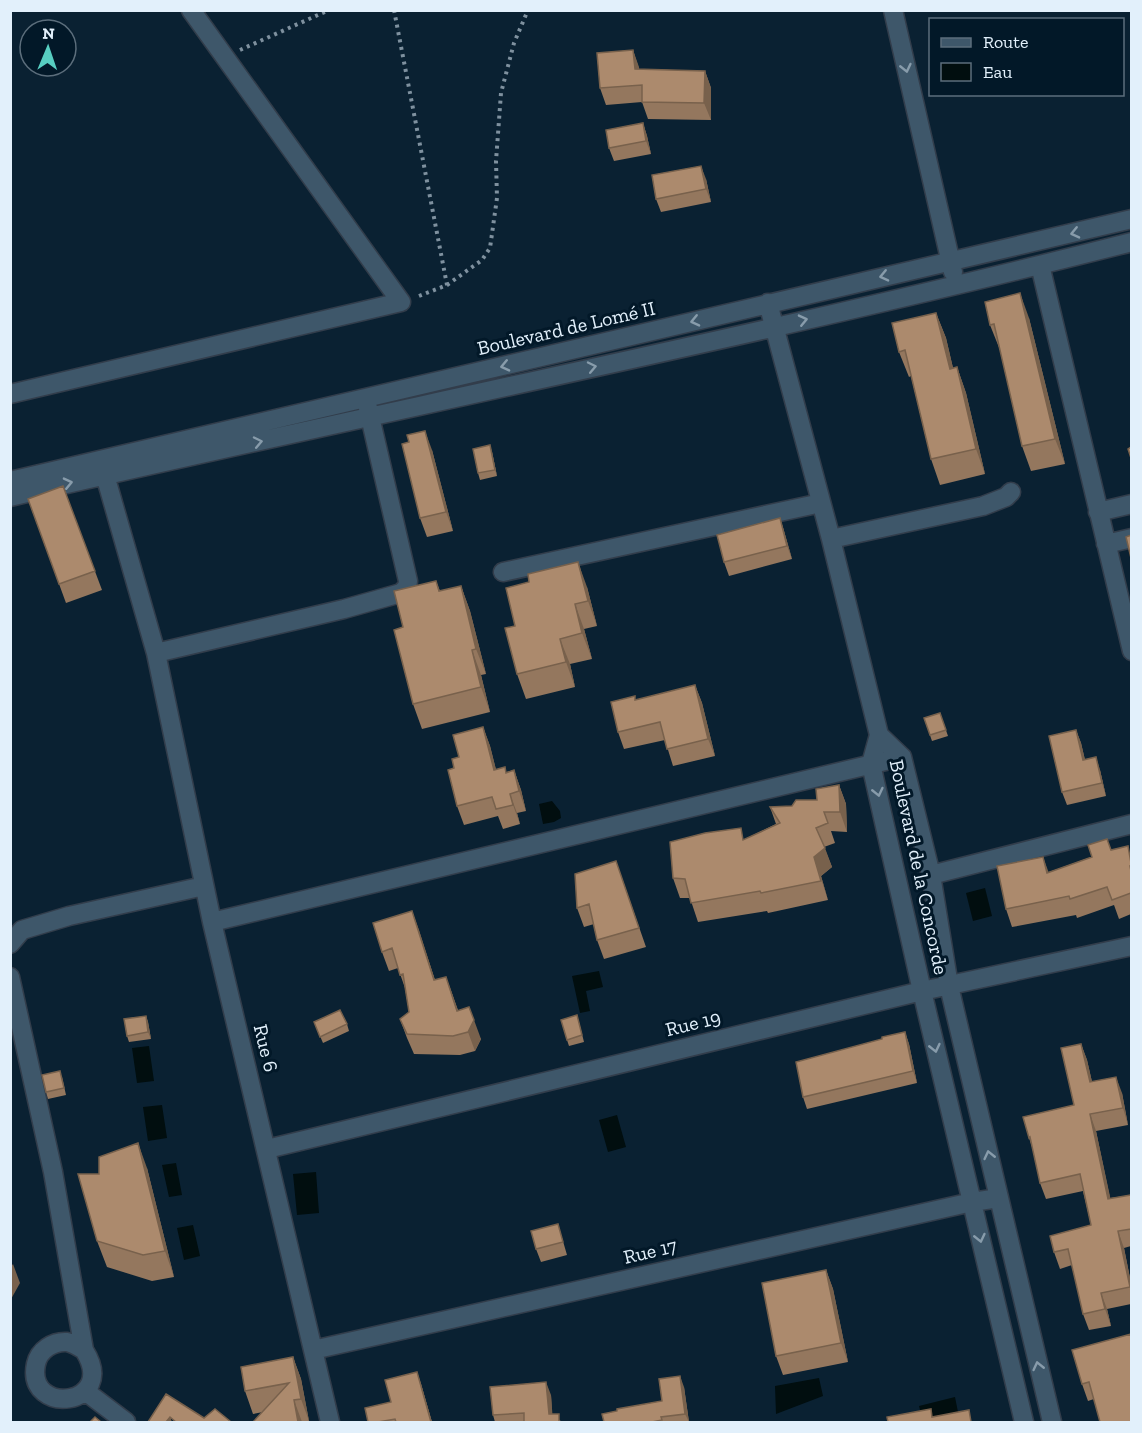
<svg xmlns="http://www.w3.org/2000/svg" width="1142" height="1433" viewBox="0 0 1142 1433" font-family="'Zilla Slab',serif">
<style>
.water{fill:#010e0f}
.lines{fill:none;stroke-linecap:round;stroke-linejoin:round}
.minor-casing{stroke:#323d4b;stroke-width:21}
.path{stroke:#7f919f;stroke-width:4;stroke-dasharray:3 4.5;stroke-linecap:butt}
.minor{stroke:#3e576a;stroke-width:18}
.wall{fill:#94775e}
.shaded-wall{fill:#78614c}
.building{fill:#ac8a6d;stroke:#78614c;stroke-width:1.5}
.oneway{stroke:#889cab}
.labels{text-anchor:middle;stroke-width:6;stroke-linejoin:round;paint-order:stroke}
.street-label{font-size:20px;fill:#e2f0fb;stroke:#021828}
</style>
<rect width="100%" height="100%" fill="#0a2132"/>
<path class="water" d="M552,801l8,10 1,7 -7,4 -11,2 -4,-20z
M985,888l7,28 -19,5 -7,-28z
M599,971l4,16 -17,4 4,20 -10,2 -8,-37z
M149,1046l5,35 -17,2 -5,-35z
M162,1105l5,33 -19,3 -5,-34z
M617,1115l9,32 -18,5 -9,-32z
M176,1163l6,32 -13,2 -7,-32z
M316,1172l3,41 -22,2 -4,-41z
M193,1225l7,31 -16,4 -7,-32z
M819,1378l4,18 -47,18 -1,-28z
M955,1397l4,20 -36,5 -4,-16z"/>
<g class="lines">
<defs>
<path id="minor" d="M893,10l60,262
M1040,265l92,386
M768,303l63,236 48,196 -8,29 51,227 102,431
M10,394l391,-92 -210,-292
M105,475l51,178 56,269 118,500
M10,481l1122,-262
M10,497c374,-86 750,-161 1122,-255
M1098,512l34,-8
M831,539l152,-33 23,-9 5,-5
M1106,544l26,-6
M503,572l318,-69
M156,653l188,-44 57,-16 6,-6 1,-6 -40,-173
M879,735l23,22 29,118 18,111 103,436
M931,875l201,-51
M212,922l690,-165
M10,944l12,-14 47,-14 135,-30
M10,977l43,195 31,178c36,57 -59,67 -48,14 3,-14 17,-23 31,-22 5,1 12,5 17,8
M267,1149l655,-158 210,-45
M313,1350l659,-148 27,-4
M85,1391l41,31"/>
</defs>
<use href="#minor" class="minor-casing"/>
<path class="path" d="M394,10l53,275
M240,50l89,-40
M419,296l28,-11 35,-25 8,-12 7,-50 -1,-37 5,-68 13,-50 14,-33"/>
<use href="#minor" class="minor"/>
</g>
<path class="wall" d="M633,50l6,19 66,2 6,17v32l-63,-1 -6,-17 -36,3 -6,-17z
M643,123l4,13 4,18 -37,7 -5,-13z
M706,179l5,23 -50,10 -5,-13z
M936,313l10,25 7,30 4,-1 9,26 19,81 -45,11 -9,-26 -20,-83 -2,1 -10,-25z
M1029,318l36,146 -34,7 -9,-25 -22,-96 -10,-25z
M432,450l21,81 -26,6 -7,-19z
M492,452l5,24 -17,4 -2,-7z
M63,486l39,104 -36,13 -38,-104z
M780,518l4,13 8,28 -63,17 -5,-14z
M436,581l4,10 21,-5 9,25 16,63 -5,1 9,37 -68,17 -9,-25 -10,-77z
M587,587l10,39 -13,3 8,30 -22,5 5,23 -49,12 -9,-25 -2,-48z
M695,685l7,18 13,53 -42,10 -8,-26 -41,9 -6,-17z
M940,713l8,23 -16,5 -8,-23z
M483,727l7,19 6,24 9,-3 1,5 8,-2 7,20 5,21 -9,2 3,11 -17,5 -5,-13 -34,9 -7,-19 -3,-38 5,-11z
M1076,730l5,13 4,17 15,10 6,26 -39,9 -5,-13z
M839,785l7,19 1,28 -16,-1 4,12 -11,4 8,20 -11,9 7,24 -60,13 -1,-2 -69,11 -8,-24h-10l-7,-20 72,-39 31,-15 -6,-17 22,-1 25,-6z
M1111,850l20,7v57l-12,5 -5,-14 -37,13 -1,-3 -64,12 -6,-18 43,-37z
M616,861l30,86 -42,12 -7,-19 -3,-16 -10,3 -7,-19z
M412,911l23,69 11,-3 12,33 23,29 -6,12 -15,4 -46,-1 -7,-16 -7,-19 9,-7 -4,-24 -7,-20 -9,3 -7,-19z
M146,1016l2,6 3,17 -22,3 -2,-6z
M314,1022l33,2 2,7 -26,12z
M579,1022l5,20 -15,4 -2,-6z
M905,1032l4,12 8,39 -110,26 -4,-12 79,-58z
M1081,1044l6,16 5,22 30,11 6,32 -32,6 14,67 21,-3v51l-7,2 7,35v21l-24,5 4,17 -22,4 -6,-16 -11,-49 -12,4 -6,-17 37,-27 -8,-34 -37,8 -6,-16 -7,-33 -4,-12 45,-33z
M62,1077l4,18 -18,4 -2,-7z
M147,1168l27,109 -22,4 -45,-14 -10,-26 2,-67z
M558,1224l9,31 -26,7 -5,-13z
M826,1270l7,19 15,73 -65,13 -7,-19z
M1131,1334l-37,65 -6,2 -6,-17z
M293,1357l8,22 8,42 -7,1h-49l10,-10 -10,2 -8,-23z
M417,1372l4,12 11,38h-64l23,-20z
M684,1387l5,35h-85l58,-21z
M551,1395l1,19 10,8h-67l-2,-7z"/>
<path class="shaded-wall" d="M633,50l6,17 2,19 -6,-17z
M705,71l6,17v32l-7,-17z
M643,123l4,13 4,18 -5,-13z
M701,166l5,13 5,23 -5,-13z
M1020,293l9,25 36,146 -10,-25z
M936,313l10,25 13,56 -9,-25z
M957,367l9,26 19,81 -9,-25z
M425,431l7,19 21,81 -7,-19z
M490,445l2,7 5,24 -2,-6z
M780,518l4,13 8,28 -5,-13z
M578,562l9,25 10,39 -9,-25z
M461,586l9,25 16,63 -10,-25z
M575,604l9,25 8,30 -10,-26z
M560,639l10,25 5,23 -9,-25z
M472,650l9,25 9,37 -9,-25z
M695,685l7,18 13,53 -7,-17z
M483,727l7,19 11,43 -7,-19z
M1076,730l5,13 7,30 -5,-13z
M1096,757l4,13 6,26 -4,-13z
M514,770l7,20 5,21 -7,-20z
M839,785l7,19 1,28 -7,-20z
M510,794l7,19 3,11 -7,-19z
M825,848l7,19 -11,9 7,24 -14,-43z
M1043,857l7,19 -3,-3z
M412,911l7,19 22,69 -7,-19z
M446,977l7,19 11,34 -7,-19z
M146,1016l2,6 3,17 -3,-7z
M474,1020l7,19 -6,12 -7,-19z
M905,1032l4,12 8,39 -4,-12z
M1081,1044l6,16 9,39 -6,-17z
M1116,1077l6,16 6,32 -5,-17z
M1090,1114l6,17 18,84 -6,-16z
M138,1143l9,25 27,109 -9,-26z
M1118,1231l6,17 7,35v8z
M13,1264l7,19 -10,18v-33z
M826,1270l7,19 15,73 -7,-19z
M1101,1293l6,16 4,17 -6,-17z
M293,1357l8,22 8,42 -8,-22z
M417,1372l4,12 11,38h-1z
M680,1376l4,11 5,35 -4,-8z
M546,1382l5,13 2,27 -4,-8z
M294,1400l8,22h-4z
M170,1417l2,5h-6z"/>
<path class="building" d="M633,50l2,19 70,2 -1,32 -62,-1v-17l-42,3 -3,-35z
M643,123l3,18 -37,7 -3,-18z
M701,166l5,23 -50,10 -4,-24z
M1020,293l35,146 -33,7 -28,-122 -4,1 -5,-23z
M936,313l14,56 7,-2 19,82 -45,10 -26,-109 -6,2 -7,-29z
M425,431l21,81 -26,6 -18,-74 7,-2 -2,-7z
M490,445l5,25 -17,3 -5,-24z
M1131,447v11l-3,-9z
M63,486l32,85 -36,13 -31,-85z
M780,518l7,28 -63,16 -7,-27z
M1131,535v23l-5,-21z
M578,562l10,39 -13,3 7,29 -22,6 6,23 -49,12 -12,-46 10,-2 -9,-38 23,-6 -1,-8z
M436,581l3,10 22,-5 15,63 -4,1 9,37 -68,17 -19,-74 9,-3 -9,-36z
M695,685l13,54 -41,10 -7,-27 -42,10 -7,-30 24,-6v4z
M940,713l6,17 -16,5 -6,-17z
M483,727l11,43 11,-3 1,6 8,-3 5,21 -9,3 3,11 -17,4 -4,-12 -35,9 -9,-36 6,-2 -2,-9 7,-2 -6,-22z
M1076,730l7,30 13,-3 6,26 -40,9 -13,-56z
M839,785l1,27h-16l4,11 -12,5 9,20 -11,9 7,24 -60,12 -1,-2 -69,12 -6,-24 -12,-1 -3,-36 35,-9 36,-5 2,12 37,-17 -10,-16 22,-1 4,-6h21l-1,-11z
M1107,839l4,11 17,-4 3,17v3h-1l1,5v22l-19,7 -5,-13 -37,12 -1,-3 -63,13 -9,-43 46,-9 4,16 45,-16 -4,-12z
M616,861l23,67 -42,12 -8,-36 -12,4 -2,-34z
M412,911l22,69 12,-3 11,34 12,-4 5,13 -6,12 -15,4 -46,-2 -7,-15 9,-7 -6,-38 -3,1 -8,-27 -10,4 -9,-29z
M340,1010l7,14 -27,13 -6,-15z
M577,1015l5,20 -15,5 -6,-20z
M146,1016l2,16 -21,4 -3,-17z
M905,1032l8,39 -110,26 -7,-35 86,-23v-2z
M1081,1044l9,38 26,-5 7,31 -33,6 18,85 23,-4v34l-13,2 12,56 -29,6 4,16 -22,5 -15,-65 -14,3 -4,-16 41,-11 -11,-51 -40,9 -10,-46 -1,1 -6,-21 51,-12 -13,-57z
M60,1071l4,17 -18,4 -4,-17z
M138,1143l27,108 -22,4 -46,-14 -19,-67h21v-17z
M558,1224l5,18 -27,7 -5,-18z
M826,1270l15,73 -65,13 -14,-73z
M1131,1334v88h-31l-11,-40 -7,2 -10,-34z
M293,1357l8,42 -7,1 4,22h-45l36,-39 -44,8 -4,-24z
M417,1372l14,50h-35l-1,-3 -17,3h-10l-3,-14 26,-6 -6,-22z
M680,1376l5,38 -24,3 1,3 -10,2h-48l-2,-8 15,-3v-2l45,-8 -3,-22z
M546,1382l3,32h10v8h-35v-9l-31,2 -3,-28z
M166,1394l38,24 11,-9 16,13h-55l-6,-5 -4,5h-18z
M931,1409l1,8 37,-7 2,12h-83l-1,-5z
M95,1417l6,5h-11z"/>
<defs><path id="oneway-chevron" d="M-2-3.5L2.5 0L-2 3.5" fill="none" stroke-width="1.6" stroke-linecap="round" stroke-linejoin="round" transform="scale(1.5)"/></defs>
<g class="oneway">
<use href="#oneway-chevron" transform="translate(906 68) rotate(77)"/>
<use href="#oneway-chevron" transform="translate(1075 233) rotate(167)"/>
<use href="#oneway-chevron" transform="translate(884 276) rotate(167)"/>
<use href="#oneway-chevron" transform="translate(803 320) rotate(-13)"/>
<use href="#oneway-chevron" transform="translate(695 321) rotate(167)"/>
<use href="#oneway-chevron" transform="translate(505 366) rotate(167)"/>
<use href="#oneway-chevron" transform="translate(592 367) rotate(-12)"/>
<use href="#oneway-chevron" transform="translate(258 442) rotate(-12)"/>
<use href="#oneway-chevron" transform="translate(68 483) rotate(-13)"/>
<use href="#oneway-chevron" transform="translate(878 792) rotate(77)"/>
<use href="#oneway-chevron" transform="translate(935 1048) rotate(77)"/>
<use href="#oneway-chevron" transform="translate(989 1155) rotate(-103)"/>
<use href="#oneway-chevron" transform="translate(980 1238) rotate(77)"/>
<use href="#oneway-chevron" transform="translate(1038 1366) rotate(-103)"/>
</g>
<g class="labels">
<g class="street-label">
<text transform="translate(566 328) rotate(-13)" y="7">Boulevard de Lomé II</text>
<text transform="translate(919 867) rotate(78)" y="7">Boulevard de la Concorde</text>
<text transform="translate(693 1023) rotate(-14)" y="7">Rue 19</text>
<text transform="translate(266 1048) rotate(76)" y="7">Rue 6</text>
<text transform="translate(650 1251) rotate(-13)" y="7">Rue 17</text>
</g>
</g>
<rect width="1142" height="1433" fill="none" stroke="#e2f0fb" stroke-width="24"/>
<rect x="929" y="18" width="195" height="78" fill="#021828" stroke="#5c6e7c" stroke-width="1.5"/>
<rect x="941" y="38" width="30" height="9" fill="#3e576a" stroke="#5c6e7c" stroke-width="1.5"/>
<text x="983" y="48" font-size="18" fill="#e2f0fb">Route</text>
<rect x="941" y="63" width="30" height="18" fill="#010e0f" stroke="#5c6e7c" stroke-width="1.5"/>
<text x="983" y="78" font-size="18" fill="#e2f0fb">Eau</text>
<g transform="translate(48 48) rotate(2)"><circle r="28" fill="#021828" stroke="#5c6e7c" stroke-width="1.5"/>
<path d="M0-4.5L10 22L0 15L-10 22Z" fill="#57cec1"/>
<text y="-9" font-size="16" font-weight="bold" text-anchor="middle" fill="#e2f0fb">N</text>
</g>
</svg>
